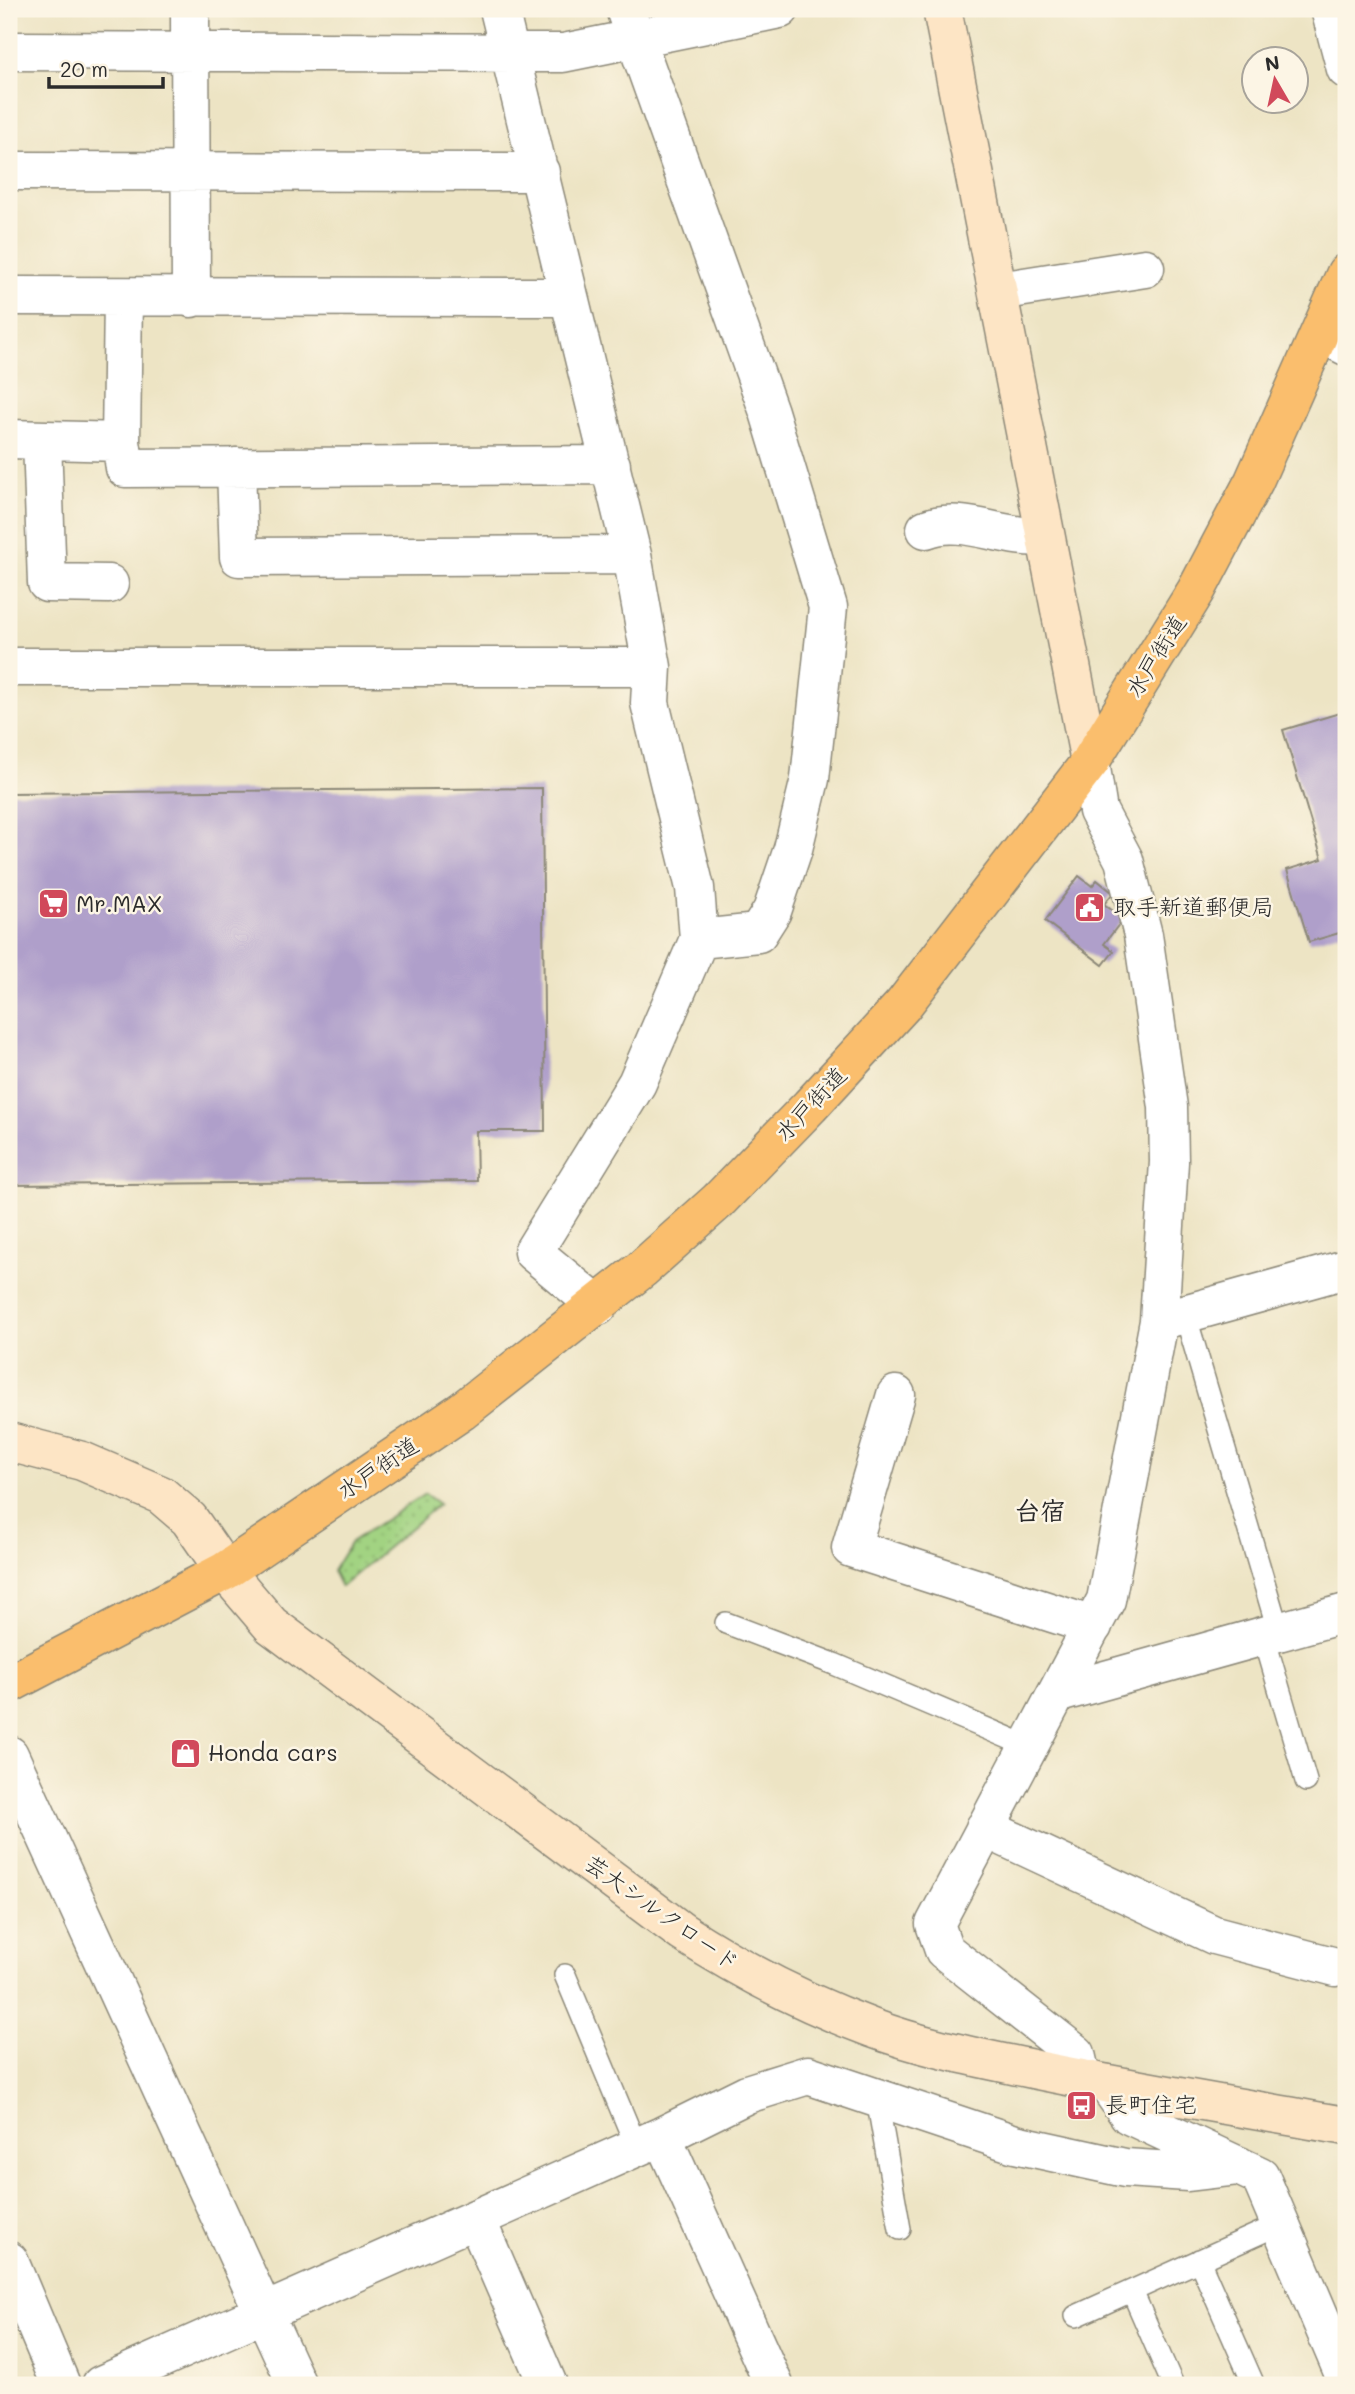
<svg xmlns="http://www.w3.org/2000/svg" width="1355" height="2394" viewBox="0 0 1355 2394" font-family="Mali,'Klee One',sans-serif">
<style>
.grass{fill:url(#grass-dots);stroke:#667f56;stroke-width:2}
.building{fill:#af9fca}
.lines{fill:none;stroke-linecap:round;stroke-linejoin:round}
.lane-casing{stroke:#8c8878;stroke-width:24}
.street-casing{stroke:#8c8878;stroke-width:41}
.secondary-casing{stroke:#8c8878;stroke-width:41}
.primary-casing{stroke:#8c8878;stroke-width:41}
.lane{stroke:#fff;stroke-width:21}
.street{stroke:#fff;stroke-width:38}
.secondary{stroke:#fde5c5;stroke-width:38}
.primary{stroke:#fabe6d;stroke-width:38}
.labels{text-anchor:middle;stroke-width:5;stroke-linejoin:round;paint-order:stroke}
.street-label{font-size:23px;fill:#2b2b2b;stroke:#fcf5e5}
.poi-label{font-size:23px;fill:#2b2b2b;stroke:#fcf5e5;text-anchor:start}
.quarter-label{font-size:26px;font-weight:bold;fill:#2b2b2b;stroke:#fcf5e5}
</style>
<defs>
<pattern id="grass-dots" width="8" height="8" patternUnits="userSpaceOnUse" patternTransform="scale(1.75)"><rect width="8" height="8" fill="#a2d382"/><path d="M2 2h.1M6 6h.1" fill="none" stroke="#8cb570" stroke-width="1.8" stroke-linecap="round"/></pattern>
</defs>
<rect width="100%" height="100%" fill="#fcf5e5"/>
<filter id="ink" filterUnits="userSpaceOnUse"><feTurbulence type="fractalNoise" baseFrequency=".0143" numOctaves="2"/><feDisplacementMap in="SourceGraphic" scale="14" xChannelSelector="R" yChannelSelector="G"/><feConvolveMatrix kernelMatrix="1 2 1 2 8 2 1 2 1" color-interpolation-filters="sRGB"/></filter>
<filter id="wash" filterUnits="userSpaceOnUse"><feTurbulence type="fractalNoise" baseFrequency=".00686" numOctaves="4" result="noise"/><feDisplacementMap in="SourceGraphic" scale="28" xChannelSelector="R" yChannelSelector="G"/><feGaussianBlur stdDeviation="1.57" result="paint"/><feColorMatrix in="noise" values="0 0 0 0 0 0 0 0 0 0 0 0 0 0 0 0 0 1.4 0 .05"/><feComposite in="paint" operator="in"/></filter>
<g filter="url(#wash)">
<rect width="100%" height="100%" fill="#ede4c4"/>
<path class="grass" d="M425,1494l14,10 -98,83 -8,-16 18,-29z"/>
<g id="blocks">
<path class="building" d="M1346,711v220l-37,11 -22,-72 35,-11 -39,-129z
M542,788l3,343h-69l1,50 -468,4v-392z
M1079,876l13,10 5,-6 16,13 -9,11 19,15 -19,25 10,7 -11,14 -58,-44z"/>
</g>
</g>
<g filter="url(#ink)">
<use href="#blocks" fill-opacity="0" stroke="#8c8878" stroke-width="2"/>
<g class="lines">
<defs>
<path id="lane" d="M1185,1314l94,319
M726,1623l108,41 196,83
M1264,1637l42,144
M565,1975l72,173
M877,2099l23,130
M1199,2260l55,125
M1132,2291l41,94
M1076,2316l204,-92"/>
<path id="street" d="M190,9l1,289
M499,9l133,546 20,112
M625,9l144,403 59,195 -18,172 -17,70 -21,62 -14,22 -59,6
M1330,9l16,60
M9,51l554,2 217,-44
M9,171l531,1
M999,291l146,-23
M9,296l560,1
M123,297l-2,145 4,26 486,-3
M1321,333l25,13
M9,439l112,3
M42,440l5,143 62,1
M236,467l3,90 393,-2
M926,529c36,-15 80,12 119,7
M9,667h643l-2,36 45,185 4,51 -62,144 -104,169 65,54
M1159,1321l187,-52
M896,1395l-45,153 242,78
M1059,1693l287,-80
M9,1755l288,630
M985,1828l229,107 122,32
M1082,2080l-6,-26 -132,-104 -9,-26 171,-324 53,-279 10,-159 -1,-55 -25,-172 -19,-75 -26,-49 -8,-49
M1107,2084l22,31 131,61 86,203
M662,2136l112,249
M476,2219l72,166
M9,2261l52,124
M101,2385l561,-249 85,-42 61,-19 207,69 110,24 63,4 51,-6"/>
<path id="secondary" d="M942,9l148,753
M9,1442l73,19 79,34 28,24 36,52 46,54 411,307c60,39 122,71 190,96 53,20 109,30 165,42 102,21 206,38 309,56"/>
<path id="primary" d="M9,1684l216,-113 237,-160 180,-142 76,-68 92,-95 93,-101 187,-243 106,-171 58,-110 92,-208"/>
</defs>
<use href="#lane" class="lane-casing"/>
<use href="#street" class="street-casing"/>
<use href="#secondary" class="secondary-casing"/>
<use href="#primary" class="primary-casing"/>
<use href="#lane" class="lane"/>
<use href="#street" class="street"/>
<use href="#secondary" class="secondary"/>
<use href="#primary" class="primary"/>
</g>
</g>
<defs>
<symbol id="supermarket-square" viewBox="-11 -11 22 22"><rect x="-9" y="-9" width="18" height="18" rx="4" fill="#d1495b" stroke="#fcf5e5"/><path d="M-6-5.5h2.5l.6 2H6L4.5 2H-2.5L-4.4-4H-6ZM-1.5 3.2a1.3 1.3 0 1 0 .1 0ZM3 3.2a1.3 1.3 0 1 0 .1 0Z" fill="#fff"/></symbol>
<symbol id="civic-square" viewBox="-11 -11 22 22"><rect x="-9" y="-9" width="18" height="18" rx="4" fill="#d1495b" stroke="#fcf5e5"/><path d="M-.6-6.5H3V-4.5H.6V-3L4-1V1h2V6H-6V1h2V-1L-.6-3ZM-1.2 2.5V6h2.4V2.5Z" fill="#fff"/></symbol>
<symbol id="shop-square" viewBox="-11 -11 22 22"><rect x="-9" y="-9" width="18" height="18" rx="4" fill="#d1495b" stroke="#fcf5e5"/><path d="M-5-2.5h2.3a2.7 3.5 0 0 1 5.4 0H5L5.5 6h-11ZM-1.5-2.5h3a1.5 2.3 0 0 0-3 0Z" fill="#fff"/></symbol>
<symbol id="bus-square" viewBox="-11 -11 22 22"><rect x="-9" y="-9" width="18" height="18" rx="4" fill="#d1495b" stroke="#fcf5e5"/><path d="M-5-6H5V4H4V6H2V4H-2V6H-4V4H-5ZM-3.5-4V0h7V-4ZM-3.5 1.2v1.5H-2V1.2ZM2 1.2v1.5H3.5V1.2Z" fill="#fff"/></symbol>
</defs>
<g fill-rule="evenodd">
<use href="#supermarket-square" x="36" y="886" width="35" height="35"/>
<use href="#civic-square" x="1072" y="890" width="35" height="35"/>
<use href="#shop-square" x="168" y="1736" width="35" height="35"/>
<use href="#bus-square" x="1064" y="2088" width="35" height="35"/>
</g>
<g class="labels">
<g class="street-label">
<text transform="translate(1156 656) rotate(-58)" y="8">水戸街道</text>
<text transform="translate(811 1104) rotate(-47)" y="8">水戸街道</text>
<text transform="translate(378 1468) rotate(-34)" y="8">水戸街道</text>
<text transform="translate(662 1913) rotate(35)" y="8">芸大シルクロード</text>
</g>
<g class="poi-label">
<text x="76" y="912">Mr.MAX</text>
<text x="1113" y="915">取手新道郵便局</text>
<text x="208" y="1761">Honda cars</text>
<text x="1105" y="2113">長町住宅</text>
</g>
<g class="quarter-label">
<text x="1040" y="1520">台宿</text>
</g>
</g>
<rect width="1355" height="2394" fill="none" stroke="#fcf5e5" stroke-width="35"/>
<g transform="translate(1275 80) rotate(351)"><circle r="33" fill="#fcf5e5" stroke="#a8a49b" stroke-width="2"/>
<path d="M0-5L12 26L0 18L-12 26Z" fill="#d1495b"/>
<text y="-10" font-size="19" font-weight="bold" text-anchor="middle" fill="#2b2b2b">N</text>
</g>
<path d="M49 77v10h114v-10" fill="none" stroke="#2b2b2b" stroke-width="3.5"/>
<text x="60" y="77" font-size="21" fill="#2b2b2b" stroke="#fcf5e5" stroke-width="5" paint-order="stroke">20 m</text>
</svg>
